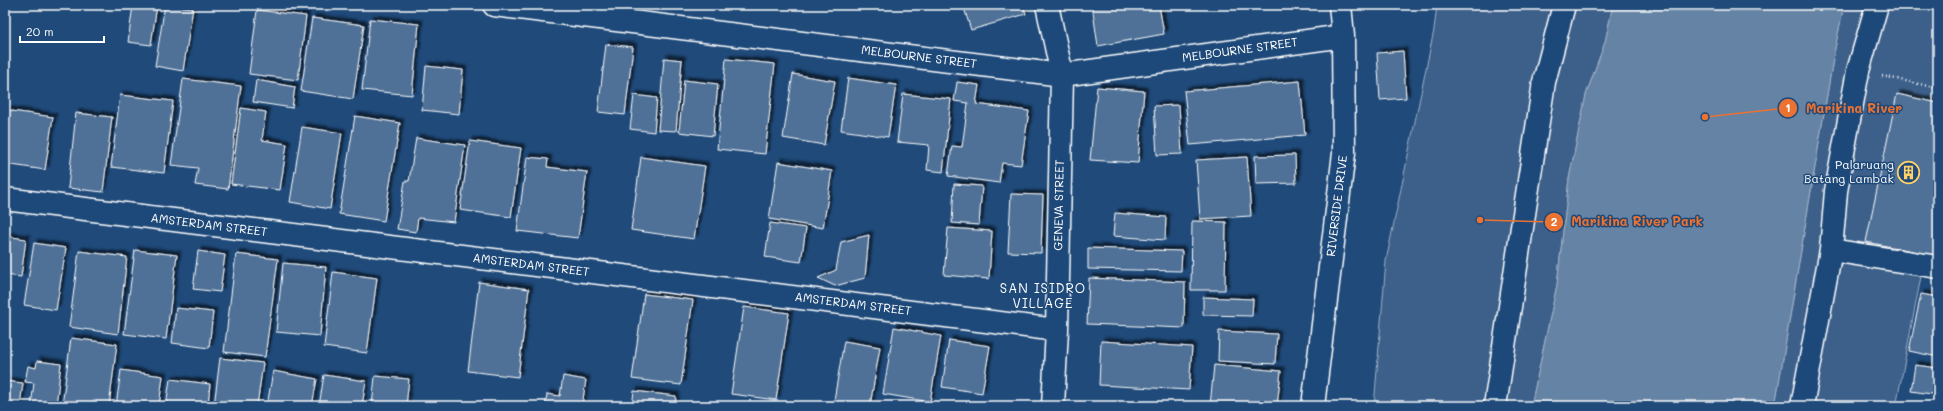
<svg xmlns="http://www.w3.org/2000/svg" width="1943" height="411" viewBox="0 0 1943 411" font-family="Mali,sans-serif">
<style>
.green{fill:#3c618b;stroke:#9eb0c5}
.water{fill:#6583a4;stroke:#a3b5c8}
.building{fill:#507197;stroke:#fff;filter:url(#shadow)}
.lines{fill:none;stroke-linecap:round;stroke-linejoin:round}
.minor-casing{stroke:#fff;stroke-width:25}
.path{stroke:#fff;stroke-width:2.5;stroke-dasharray:1 3;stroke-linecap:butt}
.minor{stroke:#1f4a7a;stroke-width:22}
.labels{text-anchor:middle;stroke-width:3;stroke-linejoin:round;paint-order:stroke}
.street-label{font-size:12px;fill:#fff;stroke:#1f4a7a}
.poi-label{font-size:12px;fill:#fff;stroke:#1f4a7a;text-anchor:end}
.neighbourhood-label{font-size:13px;letter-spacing:1px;fill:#fff;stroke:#1f4a7a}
.leader{fill:none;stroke:#eb7230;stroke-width:1.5}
.callout-dot{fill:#eb7230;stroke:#1f4a7a;stroke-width:1.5}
.mark-label{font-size:12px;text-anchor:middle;font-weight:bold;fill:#fff}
.callout-label{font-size:13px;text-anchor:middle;font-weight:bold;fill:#eb7230;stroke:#1f4a7a;stroke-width:3;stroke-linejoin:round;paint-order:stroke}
</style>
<defs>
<filter id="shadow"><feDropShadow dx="3.5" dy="-3.5" stdDeviation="1" flood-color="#0009"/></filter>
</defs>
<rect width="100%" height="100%" fill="#1f4a7a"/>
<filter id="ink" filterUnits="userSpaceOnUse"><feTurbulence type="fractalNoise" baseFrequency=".025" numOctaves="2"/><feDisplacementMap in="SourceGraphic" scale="8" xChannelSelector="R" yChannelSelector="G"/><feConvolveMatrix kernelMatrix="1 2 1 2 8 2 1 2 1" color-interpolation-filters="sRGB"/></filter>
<g filter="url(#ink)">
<path class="green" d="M1437,5h176l-8,37 -19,53 -17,84 -12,106 -26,121h-157l12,-145 48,-231z
M1844,5h94v258l-14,-2 -28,145h-121l59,-353z"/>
<path class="water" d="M1613,5h231l-10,48 -59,353h-244l26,-121 12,-106 17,-84 19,-53z"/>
<path class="building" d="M133,5h24l-6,40 -23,-3z
M165,5l28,3 -10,63 -28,-5z
M963,5h60l3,9 -55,16z
M1092,5h67l5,29 -66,12z
M257,10l49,6 -8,64 -49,-6z
M312,18l52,7 -11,74 -52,-8z
M370,19l49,5 -7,71 -50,-5z
M606,44l27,3 -8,68 -27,-3z
M1403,51l3,47 -26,2 -3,-47z
M664,58l18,2 -6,71 -18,-1z
M726,59l49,5 -10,90 -48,-5z
M426,66l37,4 -4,44 -37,-4z
M793,74l42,7 -11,64 -41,-7z
M848,78l48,7 -8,52 -47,-7z
M183,79l58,7 -13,103 -33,-4 3,-17 -27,-3z
M256,80l39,7 -3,21 -39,-6z
M684,80l34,4 -5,52 -34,-4z
M1300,81l5,54 -115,10 -6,-54z
M957,82l22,3 -3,19 53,7 -8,54 -19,-2 -3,20 -51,-7 4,-30 10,1 6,-44 -14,-2z
M1097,87l47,4 -6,72 -48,-3z
M903,94l48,5 -8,73 -16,-2 2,-25 -32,-3z
M1897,94l41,9v153l-72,-14z
M120,95l53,6 -9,72 -53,-6z
M634,95l23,3 -3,34 -24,-3z
M1179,105l3,49 -25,1 -3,-49z
M241,108l25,4 -4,28 25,4 -7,46 -49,-6z
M5,110l48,7 -8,53 -40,-6z
M76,113l36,4 -9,75 -35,-4z
M355,116l45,7 -16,98 -45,-7z
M302,127l40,6 -12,76 -40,-7z
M416,138l49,7 -11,77 -36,-4 -2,14 -19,-3 8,-48h4z
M470,141l51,7 -10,69 -51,-7z
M1295,155l1,28 -40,1 -1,-28z
M527,157l21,2 -1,8 40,5 -9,66 -61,-7z
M641,157l64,9 -11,73 -63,-9z
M1247,157l4,59 -51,3 -4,-59z
M778,162l54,9 -9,57 -54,-9z
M954,184l28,2 -3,39 -27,-2z
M1011,194l32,1 -2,58 -33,-1z
M1115,213l51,4 -1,23 -52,-4z
M1192,221l34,1 -1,68h-34z
M770,223l36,5 -5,34 -36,-5z
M948,228l44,3 -3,48 -45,-4z
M869,235l-4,43 -30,8 -17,-8 18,-8 5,-28z
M5,236l21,3 -5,38 -16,-2z
M34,243l32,5 -10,62 -32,-5z
M1088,248l94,3 -1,20 -93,-2z
M135,250l42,5 -11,84 -42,-5z
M79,251l48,6 -9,77 -49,-7z
M198,251l27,4 -5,37 -27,-3z
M236,254l42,5 -13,98 -41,-5z
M283,263l43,4 -6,69 -44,-4z
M333,272l44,6 -10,75 -43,-6z
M1089,278l96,4 -1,46 -97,-4z
M479,282l50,7 -11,88 -50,-6z
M644,294l49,6 -12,85 -49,-6z
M1921,294l17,3v60l-29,-6z
M1203,297l50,2 -1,17 -49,-1z
M744,307l45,6 -13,87 -45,-6z
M176,308l37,4 -4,36 -37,-5z
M894,327l47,9 -11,66 -47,-8z
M1219,331l58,3 -2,30 -57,-3z
M71,338l46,6 -8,62h-47z
M949,340l41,6 -8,47 -40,-6z
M844,341l36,6 -10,59h-37z
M1101,341l91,6 -3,43 -90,-5z
M220,358l43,5 -6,43h-43z
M37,361l24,3 -5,42h-25l3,-23 -9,-1 3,-16 8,2z
M1214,365l67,6 -4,35h-67z
M1915,365l23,3v27l-27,-4z
M121,370l42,6 -4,30h-43z
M273,371l44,8 -5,27h-45z
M324,375l42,6 -4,25h-43z
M375,376l34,3 -3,27h-34z
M563,376l23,4 -4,26h-37l2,-12 13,2z
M170,379l40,5 -2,22h-42z
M5,381l18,2 -3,23h-15z
M634,391l42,5 -1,10h-43z"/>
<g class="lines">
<defs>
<path id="minor" d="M494,5l568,70 281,-39
M1047,5l15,70 -5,255 -4,76
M5,199l1052,131
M1831,250l107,17
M1313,406l31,-253 -1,-117 -3,-31
M1495,406l49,-324 20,-77
M1802,406l29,-156 5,-59 22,-120 19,-66"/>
</defs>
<use href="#minor" class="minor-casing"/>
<path class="path" d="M1882,76l56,12"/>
<use href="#minor" class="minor"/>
</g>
</g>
<defs>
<symbol id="building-ring" viewBox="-11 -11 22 22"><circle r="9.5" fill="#1f4a7a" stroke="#ffd166" stroke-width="1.5"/><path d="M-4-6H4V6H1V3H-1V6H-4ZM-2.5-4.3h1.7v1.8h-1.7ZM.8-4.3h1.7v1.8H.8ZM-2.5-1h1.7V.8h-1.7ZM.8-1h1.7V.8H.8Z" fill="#ffd166"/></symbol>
</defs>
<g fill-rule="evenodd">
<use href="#building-ring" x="1896" y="160" width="25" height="25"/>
</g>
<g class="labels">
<g class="street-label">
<text transform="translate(1240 50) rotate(-8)" y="4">MELBOURNE STREET</text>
<text transform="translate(919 57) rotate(7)" y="4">MELBOURNE STREET</text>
<text transform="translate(1059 205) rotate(-89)" y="4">GENEVA STREET</text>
<text transform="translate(1337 206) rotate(-83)" y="4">RIVERSIDE DRIVE</text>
<text transform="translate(209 225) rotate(7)" y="4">AMSTERDAM STREET</text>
<text transform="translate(531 265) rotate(7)" y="4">AMSTERDAM STREET</text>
<text transform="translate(853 304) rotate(7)" y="4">AMSTERDAM STREET</text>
</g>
<g class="poi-label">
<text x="1894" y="169">Palaruang<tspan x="1894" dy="14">Batang Lambak</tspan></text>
</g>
<g class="neighbourhood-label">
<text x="1043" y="293">SAN ISIDRO<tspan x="1043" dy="15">VILLAGE</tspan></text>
</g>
</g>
<path class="leader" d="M1705 117L1788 108M1480 220L1554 222"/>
<g class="callout-dot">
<circle cx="1705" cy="117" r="4"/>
<circle cx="1480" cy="220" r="4"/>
<circle cx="1788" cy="108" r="10"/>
<circle cx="1554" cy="222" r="10"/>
</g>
<g class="mark-label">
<text x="1788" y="112">1</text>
<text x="1554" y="226">2</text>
</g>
<g class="callout-label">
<text x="1854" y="113">Marikina River</text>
<text x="1637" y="226">Marikina River Park</text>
</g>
<rect width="1943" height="411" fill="none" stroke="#1f4a7a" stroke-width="20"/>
<rect x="10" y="10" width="1923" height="391" fill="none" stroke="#fff" stroke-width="1.5" filter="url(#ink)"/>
<path d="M20 36v6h84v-6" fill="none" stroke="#ffffff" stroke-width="2"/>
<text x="26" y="36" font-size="12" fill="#ffffff" stroke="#1f4a7a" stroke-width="3" paint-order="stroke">20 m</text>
</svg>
